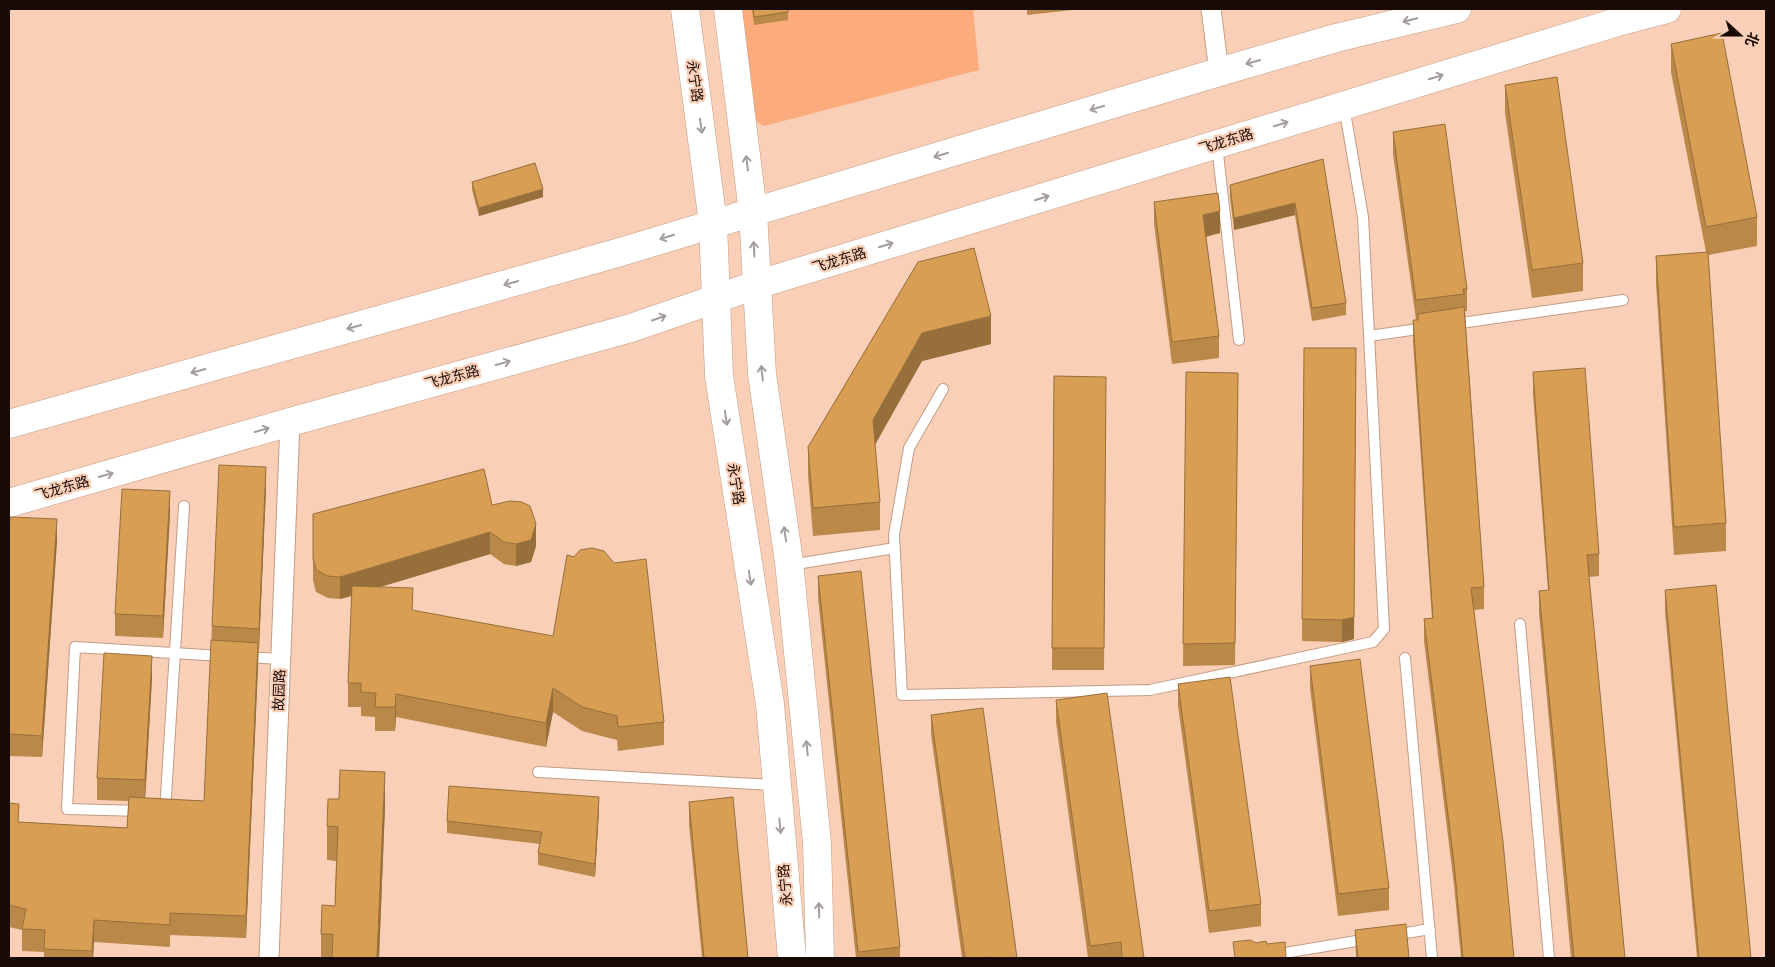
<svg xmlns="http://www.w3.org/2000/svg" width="1775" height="967" viewBox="0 0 1775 967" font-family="'Roboto Serif','Noto Sans SC',serif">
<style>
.green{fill:#fcab7c}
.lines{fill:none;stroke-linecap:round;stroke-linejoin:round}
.service-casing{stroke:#c49c85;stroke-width:12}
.minor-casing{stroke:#c49c85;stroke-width:21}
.secondary-casing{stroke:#c49c85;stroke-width:29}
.primary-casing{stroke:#c49c85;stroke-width:29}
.service{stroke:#fff;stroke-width:10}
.minor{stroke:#fff;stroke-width:19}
.secondary{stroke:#fff;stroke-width:28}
.primary{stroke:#fff;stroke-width:28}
.wall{fill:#ba8848}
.shaded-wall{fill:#976f3b}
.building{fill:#d89e54;stroke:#976f3b}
.oneway{stroke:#a39d9b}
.labels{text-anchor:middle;stroke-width:4.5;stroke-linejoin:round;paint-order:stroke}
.street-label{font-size:14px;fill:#180a04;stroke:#f9cfb7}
</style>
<rect width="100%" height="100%" fill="#f9cfb7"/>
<path class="green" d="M740,9h233l6,61 -215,56 -16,-10z"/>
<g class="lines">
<defs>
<path id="service" d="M1217,145l22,195
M1454,324l169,-24
M1369,336l56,-8
M943,389l-34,59 -15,87 8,160 248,-5 223,-48 11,-13 -21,-412 -19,-111
M790,565l105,-17
M1520,624l29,334
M246,657l34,2
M1405,658l27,300
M538,772l237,13
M141,811l-74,-2 8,-162 147,9
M165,812l19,-306
M1394,935l36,-6
M1255,958l113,-19"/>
<path id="minor" d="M1211,9l8,63
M269,958l21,-536"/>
<path id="secondary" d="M685,9l28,214 6,153 51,328 22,254
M728,9l25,203 9,162 27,188 28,281 3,115"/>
<path id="primary" d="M9,424l608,-171 602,-181 117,-34 121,-29
M9,503l281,-81 341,-94 125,-43 858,-262 53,-14"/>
</defs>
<use href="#service" class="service-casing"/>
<use href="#minor" class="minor-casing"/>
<use href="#secondary" class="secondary-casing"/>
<use href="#primary" class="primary-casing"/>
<use href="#service" class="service"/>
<use href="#minor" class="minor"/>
<use href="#secondary" class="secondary"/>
<use href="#primary" class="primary"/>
</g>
<path class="wall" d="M752,9h36v11l-34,5z
M1027,9h55l-55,6z
M1671,44l86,173v29l-49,9 18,268v28l-52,4 -18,-271v-28l50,-4 -35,-180z
M1505,85l78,178v28l-51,7 -27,-185z
M1393,132l74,157v22h-2l19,276v22l-10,1 40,348h-53l-7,-73 -30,-244v-22l8,-1 -19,-276v-22h3l-23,-166z
M1323,159l23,144v12l-34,6 -17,-106 -61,15 -4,-33v-12z
M472,182l71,15 -64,19 -7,-26z
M1154,202l66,31 -14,4 13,99v22l-47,6 -18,-140z
M918,262l73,82 -69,17 -47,84 5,57v28l-67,6 -5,-61v-28z
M1304,348l50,291 -12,3 -40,-1z
M1186,372l52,1 -3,292 -52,1z
M1533,372l66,182v22l-10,1 36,381h-54l-32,-345v-22l9,-1 -15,-196z
M1054,376l52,1 -2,293h-52z
M266,489l-20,449 -76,-3v12l-76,-5 -1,16h-49v-6l-22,-1v-21l-13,-3v-124l10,19 108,6 2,-27 -32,-1v-22l55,-100 -7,120 59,3 8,-175z
M492,505l44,41 -5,16 -15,4 -12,-2 -14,-10 -110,33 33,24 251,111v23l-46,6 -1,-11 -35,-9 -29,-19 -7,35 -150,-30 -1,14h-20v-14l-14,-1v-9h-13v-24l4,-87 -12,3 -12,-1 -12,-6 -3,-12v-66z
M170,513l-7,125 -48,-2v-22z
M9,529l48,12 -15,216 -33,-1z
M818,576l82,371v11h-44l-38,-360z
M1665,590l86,368h-54l-32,-346z
M1310,666l79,222v22l-51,6 -28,-228z
M1178,684l83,220v22l-52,7 -31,-227z
M1056,700l88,258h-56l-32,-236z
M931,715l86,243h-55l-31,-224z
M689,802l59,156h-46l-13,-134z
M385,806l-6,152h-58v-24l14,-28 1,-45 -9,-1v-34z
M599,809l-4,68 -57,-12v-12l2,-9 -93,-11v-12z
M1355,930l54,28h-53z"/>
<path class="shaded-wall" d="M543,189v8l-64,19v-8z
M1295,203v12l-61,15v-12z
M1220,211v22l-17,4v-22z
M991,316v28l-69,17 -49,87v-28l49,-87z
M1356,348l-2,291 -12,3v-22z
M266,467v22l-7,162v-22z
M170,491v22l-7,125v-22z
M57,519v22l-15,216v-21z
M536,524v22l-5,16 -15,4v-22z
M490,532v22l-150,45v-22z
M258,643v22l-12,273v-22z
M152,656v22l-7,124v-22z
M553,688v24l-7,35v-24z
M396,694v23l-1,14v-24z
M385,772v34l-6,152h-2z
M599,797v12l-4,68v-13z
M94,920v22l-1,16h-1z"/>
<path class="building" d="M753,9h35v3l-34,5z
M1722,33l35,184 -51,10 -35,-183z
M1557,77l26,186 -51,7 -27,-185z
M1445,124l22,165h-4l1,5 -48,6 -23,-168z
M1323,159l23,144 -34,5 -17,-105 -61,15 -4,-33z
M535,163l8,26 -64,19 -7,-26z
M1218,193l2,18 -17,4 16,121 -47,6 -18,-140z
M974,248l17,68 -69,17 -49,87 7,82 -67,6 -5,-61 110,-185z
M1708,252l18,271 -52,4 -18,-271z
M1464,307l20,280 -13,1 32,254 11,116h-51l-9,-95 -30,-244 9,-1 -20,-298h5v-6z
M1304,348h52l-2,269 -12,3 -40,-1z
M1585,368l14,186 -12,1 38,403h-51l-35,-367 10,-1 -16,-218z
M1186,372l52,1 -3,270 -52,1z
M1054,376l52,1 -2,271h-52z
M219,465l47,2 -7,162 -47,-3z
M484,469l8,36 18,-4 12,1 8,4 6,18 -5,16 -15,4 -12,-2 -14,-10 -150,45 -12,-1 -12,-6 -3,-12v-44z
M122,489l48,2 -7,125 -48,-2z
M10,517l47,2 -15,217 -33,-2v-205z
M592,548l12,3 10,12 32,-4 18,163 -46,5 -1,-11 -35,-9 -29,-19 -7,35 -150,-29 -1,13h-20l1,-14 -15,-1v-9h-13l4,-97 61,2 -1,22 141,26 14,-81 7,2 6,-7z
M861,571l39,376 -42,5 -40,-376z
M1716,585l35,373h-52l-34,-368z
M211,640l47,3 -12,273 -76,-3v12l-76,-5 -2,31 -48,-2 1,-19 -23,-1 4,-20 -17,-4v-102l10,1 -1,18 109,6 2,-31 75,4z
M104,653l48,3 -7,124 -48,-2z
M1360,659l29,229 -51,6 -28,-228z
M1230,677l31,227 -52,7 -31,-227z
M1107,693l37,265h-22l-1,-16 -31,4 -34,-246z
M983,708l34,250h-26v-1l-6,1h-20l-34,-243z
M340,770l45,2 -8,186h-45l1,-24h-12l1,-29 13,1 3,-79 -11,-1 1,-27h11z
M449,786l150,11 -4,67 -57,-11 4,-21 -95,-11z
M733,797l15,161h-44l-15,-156z
M1406,924l3,34h-51l-3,-28z
M1250,940l6,3 10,-2 1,3 18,-2 1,16h-51l-2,-16z"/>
<defs><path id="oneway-shaft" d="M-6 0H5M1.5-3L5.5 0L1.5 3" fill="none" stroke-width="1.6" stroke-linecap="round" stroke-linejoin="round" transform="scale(1.25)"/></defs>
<g class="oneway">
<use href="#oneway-shaft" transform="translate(1410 20) rotate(166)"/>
<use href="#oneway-shaft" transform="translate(1253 62) rotate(164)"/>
<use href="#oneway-shaft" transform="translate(1436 77) rotate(-17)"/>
<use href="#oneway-shaft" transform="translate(1097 108) rotate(163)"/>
<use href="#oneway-shaft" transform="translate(1281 124) rotate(-17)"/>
<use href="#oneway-shaft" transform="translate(701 126) rotate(82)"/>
<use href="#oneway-shaft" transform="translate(941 155) rotate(163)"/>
<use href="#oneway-shaft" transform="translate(747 163) rotate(-97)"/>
<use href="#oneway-shaft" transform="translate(1042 198) rotate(-17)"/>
<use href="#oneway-shaft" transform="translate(667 237) rotate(163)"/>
<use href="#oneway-shaft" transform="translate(886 245) rotate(-17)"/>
<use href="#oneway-shaft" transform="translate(754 249) rotate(-93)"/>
<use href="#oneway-shaft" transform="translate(511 283) rotate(164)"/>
<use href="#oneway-shaft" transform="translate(659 318) rotate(-19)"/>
<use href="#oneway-shaft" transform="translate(354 327) rotate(164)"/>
<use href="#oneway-shaft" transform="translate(503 363) rotate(-15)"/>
<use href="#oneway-shaft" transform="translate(198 371) rotate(164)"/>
<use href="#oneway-shaft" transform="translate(762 373) rotate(-96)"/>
<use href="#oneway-shaft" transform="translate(726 418) rotate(81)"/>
<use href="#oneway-shaft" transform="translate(262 430) rotate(-16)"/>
<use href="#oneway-shaft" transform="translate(106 475) rotate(-16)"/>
<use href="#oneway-shaft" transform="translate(785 534) rotate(-98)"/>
<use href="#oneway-shaft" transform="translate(750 578) rotate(81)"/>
<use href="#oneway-shaft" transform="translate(807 748) rotate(-96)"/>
<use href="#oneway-shaft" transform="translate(780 826) rotate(85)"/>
<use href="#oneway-shaft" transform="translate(819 910) rotate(-92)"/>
</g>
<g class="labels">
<g class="street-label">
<text transform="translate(695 81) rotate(82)" y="5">永宁路</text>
<text transform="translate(1226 141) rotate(-17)" y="5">飞龙东路</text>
<text transform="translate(839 260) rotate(-17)" y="5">飞龙东路</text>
<text transform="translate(452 377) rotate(-15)" y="5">飞龙东路</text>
<text transform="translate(736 484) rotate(81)" y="5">永宁路</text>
<text transform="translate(62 488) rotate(-16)" y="5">飞龙东路</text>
<text transform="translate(279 690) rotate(-88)" y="5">故园路</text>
<text transform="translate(785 885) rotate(-95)" y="5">永宁路</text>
</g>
</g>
<rect width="1775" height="967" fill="none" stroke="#180a04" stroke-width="20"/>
<g transform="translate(1740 35) rotate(111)" stroke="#f9cfb7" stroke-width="4" paint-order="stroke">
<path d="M0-4L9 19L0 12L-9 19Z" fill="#180a04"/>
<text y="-8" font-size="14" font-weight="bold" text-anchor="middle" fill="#180a04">北</text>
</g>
</svg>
